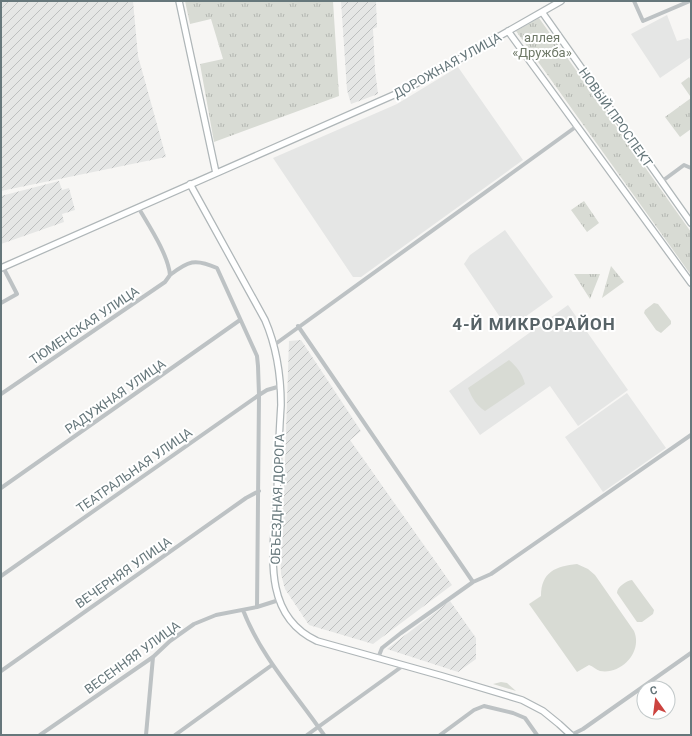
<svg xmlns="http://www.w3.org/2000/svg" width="692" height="736" viewBox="0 0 692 736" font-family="Roboto,sans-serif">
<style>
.built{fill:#e5e6e5}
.industrial{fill:url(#industrial-furrows)}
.grass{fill:#d8dbd4}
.park{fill:url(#park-tufts)}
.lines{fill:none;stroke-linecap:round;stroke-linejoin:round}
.secondary-casing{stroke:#afb6b8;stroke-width:8}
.street{stroke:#bdc2c4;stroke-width:4}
.secondary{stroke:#fff;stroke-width:5.5}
.labels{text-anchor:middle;stroke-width:4;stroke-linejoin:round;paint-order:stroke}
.park-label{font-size:13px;fill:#6f7968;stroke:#fff}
.street-label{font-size:13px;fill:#66777b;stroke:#fff}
.district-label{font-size:17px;font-weight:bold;letter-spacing:1px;fill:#576367;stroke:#fff}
</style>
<defs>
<pattern id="industrial-furrows" width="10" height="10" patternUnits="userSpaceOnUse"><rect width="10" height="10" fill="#e5e6e5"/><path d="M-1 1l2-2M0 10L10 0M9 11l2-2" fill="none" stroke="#bdbfbf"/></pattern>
<pattern id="park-tufts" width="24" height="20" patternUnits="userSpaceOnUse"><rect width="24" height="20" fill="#d8dbd4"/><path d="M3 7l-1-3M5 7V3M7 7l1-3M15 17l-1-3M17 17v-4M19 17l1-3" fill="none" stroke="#b3b6b1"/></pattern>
</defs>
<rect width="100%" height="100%" fill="#f7f6f4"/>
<path class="built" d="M667,15l10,26 11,-3 3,3v16l-31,21 -29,-44z
M458,67l65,93 -162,117h-8l-80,-119 124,-54z
M505,230l48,67 -45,32 -44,-65 6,-9z
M568,305l60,85 -50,36 -28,-40 -70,49 -31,-44z
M627,393l39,55 -63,44 -38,-55z"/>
<path class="industrial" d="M1,1h132l5,55 28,101 -165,34z
M341,1l35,1 1,25 -4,2 2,41 3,24 -27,10 -4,-14z
M59,181l3,9 7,-2 6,22 -13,4 2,8 -63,22v-48z
M301,340l60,91 -11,9 102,145 -79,59 -64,-19 -24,-36 -4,-15 -1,-30 4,-52 5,-151z
M450,601l26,37v21l-18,13 -71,-23z"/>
<path class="grass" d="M689,77l2,3v15l-1,1 -9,-13z
M654,303l4,1 13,17v3l-10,9 -5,-3 -12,-17 1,-3z
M509,360c8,7 13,13 16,24l-40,27c-9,-6 -13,-13 -17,-23z
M577,564l11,5 7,6 39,56c9,21 -13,44 -34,40 -4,-1 -7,-5 -11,-6l-12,7 -48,-68 12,-8c0,-24 15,-30 36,-32z
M632,580l22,30 -1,4 -11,8h-5l-20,-29c0,-6 9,-12 15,-13z
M501,682l6,1 9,8 -23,-7z"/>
<path class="park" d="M185,1h148l6,95 -125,46 -14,-78 23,-5 -12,-40 -21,5z
M539,18l152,214v43l-175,-244z
M691,98v31l-11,8 -15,-20z
M584,201l15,22 -12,9 -16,-22z
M611,266l13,16 -22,16z
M574,274h26l-10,25z"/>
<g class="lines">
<defs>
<path id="secondary" d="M179,1l37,172
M542,12l149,211
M508,31l183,252
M190,184l75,136c12,28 16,55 16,85 -2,30 -3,59 -4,89 -3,52 -18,120 40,147l125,35 80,24 21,11 16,13 12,11
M1,268l404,-178 156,-89"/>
</defs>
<use href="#secondary" class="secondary-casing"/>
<path class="street" d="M634,1l9,20 47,-20
M661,182l23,-17 7,3
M170,275c18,-14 25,-17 47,-7l40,88 1,10 1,29 -2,212
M1,303l16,-9 -14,-27
M298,326l175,256
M274,345l303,-219
M1,394l164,-112 5,-7c-2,-21 -21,-49 -32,-68
M1,488l239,-168
M1,576l258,-181 8,-5 14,-4
M243,610c18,47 53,84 81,125
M378,658l4,-10 19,-15 72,-51 18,-8 200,-139
M1,671l245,-173 13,-7
M40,735l113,-78 17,-16 24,-17 22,-9 41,-8 22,-7
M146,735l7,-78
M175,735l97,-70
M307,735l97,-70
M440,735l34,-25 10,-4 29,7 12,5 12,17
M571,735l12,-6 108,-76"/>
<use href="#secondary" class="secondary"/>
</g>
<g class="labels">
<g class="park-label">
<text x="542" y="42">аллея<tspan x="542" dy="15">«Дружба»</tspan></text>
</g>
<g class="street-label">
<text transform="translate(447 65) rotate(-29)" y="5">ДОРОЖНАЯ УЛИЦА</text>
<text transform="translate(616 117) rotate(55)" y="5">НОВЫЙ ПРОСПЕКТ</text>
<text transform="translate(84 325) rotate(-34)" y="5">ТЮМЕНСКАЯ УЛИЦА</text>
<text transform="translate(115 396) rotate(-35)" y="5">РАДУЖНАЯ УЛИЦА</text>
<text transform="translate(134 470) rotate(-35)" y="5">ТЕАТРАЛЬНАЯ УЛИЦА</text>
<text transform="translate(277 499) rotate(-88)" y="5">ОБЪЕЗДНАЯ ДОРОГА</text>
<text transform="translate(123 572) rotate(-35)" y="5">ВЕЧЕРНЯЯ УЛИЦА</text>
<text transform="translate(132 657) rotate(-36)" y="5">ВЕСЕННЯЯ УЛИЦА</text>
</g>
<g class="district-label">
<text x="534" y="330">4-Й МИКРОРАЙОН</text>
</g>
</g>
<rect width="692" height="736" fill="none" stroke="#66777b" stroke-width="4"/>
<g transform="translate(656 700) rotate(346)"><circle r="19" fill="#ffffff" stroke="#c2c9ca"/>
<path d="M0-3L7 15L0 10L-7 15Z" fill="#cc433f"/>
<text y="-6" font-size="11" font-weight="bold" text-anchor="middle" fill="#66777b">С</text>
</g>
</svg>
